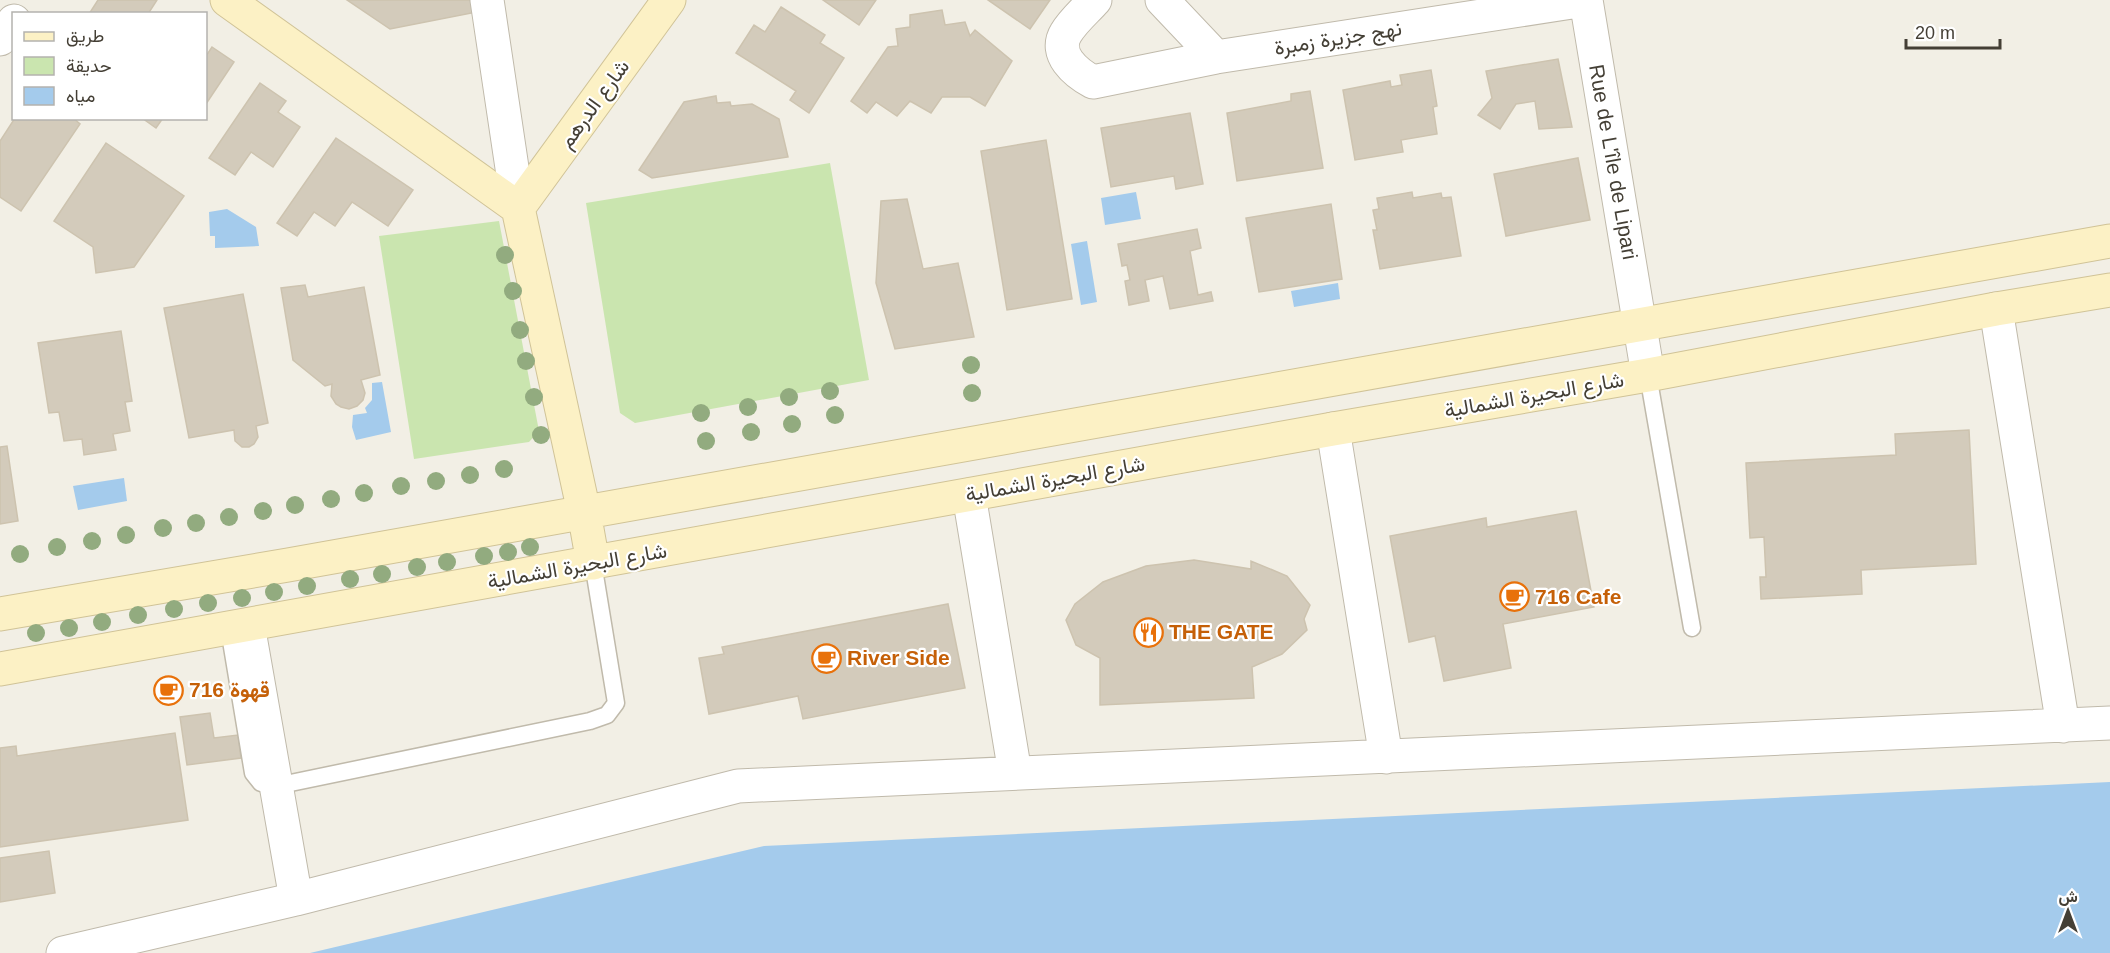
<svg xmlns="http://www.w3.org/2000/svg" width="2110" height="953" viewBox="0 0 2110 953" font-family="Helvetica,Vazirmatn,sans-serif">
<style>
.green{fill:#cae5af}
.water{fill:#a4cbec}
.building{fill:#d3cbbb;stroke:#cdc3af;stroke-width:1.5}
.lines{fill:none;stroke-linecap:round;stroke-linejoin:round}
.lane-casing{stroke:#c0baab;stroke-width:19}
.street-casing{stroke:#c0baab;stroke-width:35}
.secondary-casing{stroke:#d0c397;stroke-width:35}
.lane{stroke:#fff;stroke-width:16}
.street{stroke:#fff;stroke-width:33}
.secondary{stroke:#fcf1c5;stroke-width:33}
.tree{fill:#92ab7f}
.labels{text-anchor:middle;stroke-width:4.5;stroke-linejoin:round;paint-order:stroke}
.street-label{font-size:21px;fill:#443f35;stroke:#fff}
.food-label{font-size:21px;font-weight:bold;fill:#c56008;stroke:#fff;text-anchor:start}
</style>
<rect width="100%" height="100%" fill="#f2efe5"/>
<path class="green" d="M830,163l39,217 -234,43 -15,-10 -34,-210z
M499,221l40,210 -10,11 -115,17 -35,-223z"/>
<path class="water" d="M1136,192l5,27 -36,6 -4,-27z
M227,209l29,18 3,19 -44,2v-12h-5l-1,-24z
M1087,241l10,61 -16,3 -10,-61z
M1338,283l2,16 -46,8 -3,-16z
M382,382l9,50 -35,8 -4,-13 1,-12 14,-2 -2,-5 7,-8v-17z
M124,478l3,23 -49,9 -5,-24z
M2110,782v171h-1800l454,-107z"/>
<path class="building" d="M98,0h59l-9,14h-59z
M347,0h133l2,11 -92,18z
M823,0h53l-17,25z
M988,0h62l-20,29z
M781,7l44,28 -5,8 24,15 -35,55 -19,-13 6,-9 -60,-38 18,-28 11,7z
M942,10l3,15 20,-3 5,14 5,-6 37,31 -27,45 -15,-9h-28l-11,16 -21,-12 -13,15 -21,-14 -9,11 -16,-12 37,-54 10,-1 -2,-17 14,-2v-12z
M212,47l22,15 -28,42v-48z
M1558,59l14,68 -33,2 -4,-28 -19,3 -16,25 -22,-14 14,-17 -6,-27z
M1431,70l6,36 -4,1 4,27 -36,6 2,12 -48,8 -12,-70 47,-9 1,6 11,-2 -2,-10z
M260,83l26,18 -8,11 22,15 -27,40 -22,-15 -16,23 -26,-17z
M1310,91l13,77 -86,13 -10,-68 64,-12v-7z
M716,96l1,7 13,-1 1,4 21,-2 27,15 9,38 -136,21 -13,-8 45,-68z
M1190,113l13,71 -27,5 -2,-13 -63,11 -10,-59z
M15,118h58l7,6 -59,87 -21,-14v-56z
M142,118h21l-7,10z
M336,138l77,52 -25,36 -36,-24 -17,24 -21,-14 -17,24 -20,-13z
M1046,140l26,159 -65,11 -26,-159z
M106,143l78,53 -50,71 -38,6 -3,-26 -39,-26z
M1578,158l12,62 -84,16 -12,-62z
M1412,192l1,6 28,-5 1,5 9,-1 10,59 -81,13 -7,-39h4l-4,-20 6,-1 -2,-11z
M907,199l16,70 35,-6 16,74 -79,12 -19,-66 5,-82z
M1331,204l11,75 -83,13 -13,-74z
M1197,229l4,19 -11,3 8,44 13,-3 2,9 -43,8 -7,-33 -18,4 4,21 -20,4 -4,-24 5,-1 -3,-15 -5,1 -4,-22z
M305,285l3,12 56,-10 16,88 -19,5 4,13 -2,7 -6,6 -8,3 -8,-2 -5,-3 -5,-8 1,-12 -7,2 -32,-26 -12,-72z
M243,294l25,129 -12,3 2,11 -4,7 -5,3h-7l-7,-6 -1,-11 -45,8 -25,-130z
M121,331l11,70 -7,1 5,29 -17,3 3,16 -32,5 -2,-16 -18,2 -5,-29 -10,1 -11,-70z
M1969,430l7,134 -115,6 1,24 -101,5 -1,-22h6l-2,-40 -14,1 -4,-75 150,-8 -1,-21z
M7,446l11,75 -18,3v-77z
M1576,511l18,96 -91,17 8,44 -67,13 -9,-45 -26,6 -19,-106 96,-18 1,9z
M1194,560l57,9v-8l36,15 23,29 -6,14 3,11 -25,24 -30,13 2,31 -154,7v-47l-24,-13 -10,-25 9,-16 28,-22 43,-16z
M948,604l17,84 -162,31 -5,-23 -89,18 -10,-56 25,-4 -2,-7z
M210,713l4,25 24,-3 3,23 -54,7 -7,-48z
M175,733l13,87 -188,27v-99l16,-2 1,10z
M49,851l6,42 -55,9v-44z"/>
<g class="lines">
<defs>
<path id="lane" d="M1648,375l44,253
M229,629l24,144 8,10 15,3 314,-65 17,-6 9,-12 -23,-140"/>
<path id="street" d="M487,0l31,208
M1095,0c-9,10 -22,21 -29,33 -13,21 10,40 27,49l123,-25 369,-57
M1162,0l54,57
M1586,0l62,375
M0,39l14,-18
M1996,309l67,417
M1333,429l53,328
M969,495l46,278
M248,625l48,274
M63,953l233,-54 442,-113 1372,-63"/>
<path id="secondary" d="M227,0l291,208 66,304 9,51
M518,208l151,-208
M0,614l288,-49 1822,-324
M0,669l1333,-240 315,-54 348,-66 114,-19"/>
</defs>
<use href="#lane" class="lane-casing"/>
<use href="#street" class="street-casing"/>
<use href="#secondary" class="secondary-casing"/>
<use href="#lane" class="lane"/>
<use href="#street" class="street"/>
<use href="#secondary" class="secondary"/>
</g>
<g class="tree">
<circle cx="505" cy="255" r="9"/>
<circle cx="513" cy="291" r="9"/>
<circle cx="520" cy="330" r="9"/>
<circle cx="526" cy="361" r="9"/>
<circle cx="971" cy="365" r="9"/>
<circle cx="830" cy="391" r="9"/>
<circle cx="972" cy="393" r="9"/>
<circle cx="534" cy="397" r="9"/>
<circle cx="789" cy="397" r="9"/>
<circle cx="748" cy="407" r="9"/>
<circle cx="701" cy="413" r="9"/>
<circle cx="835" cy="415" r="9"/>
<circle cx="792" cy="424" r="9"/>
<circle cx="751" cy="432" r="9"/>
<circle cx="541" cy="435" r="9"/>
<circle cx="706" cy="441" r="9"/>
<circle cx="504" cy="469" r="9"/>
<circle cx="470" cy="475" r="9"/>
<circle cx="436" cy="481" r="9"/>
<circle cx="401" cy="486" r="9"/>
<circle cx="364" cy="493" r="9"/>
<circle cx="331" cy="499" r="9"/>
<circle cx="295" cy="505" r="9"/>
<circle cx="263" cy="511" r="9"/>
<circle cx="229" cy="517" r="9"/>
<circle cx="196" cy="523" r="9"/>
<circle cx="163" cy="528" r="9"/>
<circle cx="126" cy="535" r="9"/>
<circle cx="92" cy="541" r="9"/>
<circle cx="57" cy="547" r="9"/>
<circle cx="530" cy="547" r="9"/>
<circle cx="508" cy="552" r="9"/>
<circle cx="20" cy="554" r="9"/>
<circle cx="484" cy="556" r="9"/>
<circle cx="447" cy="562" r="9"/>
<circle cx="417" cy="567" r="9"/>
<circle cx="382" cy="574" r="9"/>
<circle cx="350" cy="579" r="9"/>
<circle cx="307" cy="586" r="9"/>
<circle cx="274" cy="592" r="9"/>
<circle cx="242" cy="598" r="9"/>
<circle cx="208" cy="603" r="9"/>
<circle cx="174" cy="609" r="9"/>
<circle cx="138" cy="615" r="9"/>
<circle cx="102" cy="622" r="9"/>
<circle cx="69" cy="628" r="9"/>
<circle cx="36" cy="633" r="9"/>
</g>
<defs>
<symbol id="cafe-ring" viewBox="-11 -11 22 22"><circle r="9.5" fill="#fff" stroke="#e8710a" stroke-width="1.5"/><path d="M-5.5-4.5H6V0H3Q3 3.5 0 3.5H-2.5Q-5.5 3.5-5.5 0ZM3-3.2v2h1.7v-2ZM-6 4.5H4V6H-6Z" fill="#e8710a"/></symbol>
<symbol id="restaurant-ring" viewBox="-11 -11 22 22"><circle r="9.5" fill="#fff" stroke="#e8710a" stroke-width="1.5"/><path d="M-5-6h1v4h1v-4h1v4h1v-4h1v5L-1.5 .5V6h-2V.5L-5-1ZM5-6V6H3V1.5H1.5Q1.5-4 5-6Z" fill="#e8710a"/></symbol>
</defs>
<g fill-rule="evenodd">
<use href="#cafe-ring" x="1498" y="580" width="33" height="33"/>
<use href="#restaurant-ring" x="1132" y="616" width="33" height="33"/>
<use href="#cafe-ring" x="810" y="642" width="33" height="33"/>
<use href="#cafe-ring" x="152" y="674" width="33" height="33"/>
</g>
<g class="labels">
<g class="street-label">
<text transform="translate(1338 38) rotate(-9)" y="7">نهج جزيرة زمبرة</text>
<text transform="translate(594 104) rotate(-54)" y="7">شارع الدرهم</text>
<text transform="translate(1613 162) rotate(80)" y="7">Rue de L'île de Lipari</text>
<text transform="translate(1534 395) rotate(-10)" y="7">شارع البحيرة الشمالية</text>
<text transform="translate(1055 479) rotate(-10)" y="7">شارع البحيرة الشمالية</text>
<text transform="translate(577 566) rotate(-10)" y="7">شارع البحيرة الشمالية</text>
</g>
<g class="food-label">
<text x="1535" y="604">716 Cafe</text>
<text x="1169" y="639">THE GATE</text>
<text x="847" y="665">River Side</text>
<text x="189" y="697">قهوة 716</text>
</g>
</g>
<rect x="12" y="12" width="195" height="108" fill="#ffffff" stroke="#b4b2ae" stroke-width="1.5"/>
<rect x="24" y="32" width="30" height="9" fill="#fcf1c5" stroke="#b4b2ae" stroke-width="1.5"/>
<text x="66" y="42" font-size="18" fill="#443f35">طريق</text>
<rect x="24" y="57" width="30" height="18" fill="#cae5af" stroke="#b4b2ae" stroke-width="1.5"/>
<text x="66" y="72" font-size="18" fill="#443f35">حديقة</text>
<rect x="24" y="87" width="30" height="18" fill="#a4cbec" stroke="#b4b2ae" stroke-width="1.5"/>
<text x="66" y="102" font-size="18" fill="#443f35">مياه</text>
<g transform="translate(2068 911)" stroke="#ffffff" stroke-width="4.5" paint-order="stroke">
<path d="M0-4.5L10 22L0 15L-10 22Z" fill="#443f35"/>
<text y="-9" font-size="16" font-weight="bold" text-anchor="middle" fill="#443f35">ش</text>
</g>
<path d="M1906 39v9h94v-9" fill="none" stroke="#443f35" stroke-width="3"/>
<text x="1915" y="39" font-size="18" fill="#443f35" stroke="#ffffff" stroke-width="4.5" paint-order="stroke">20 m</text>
</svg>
